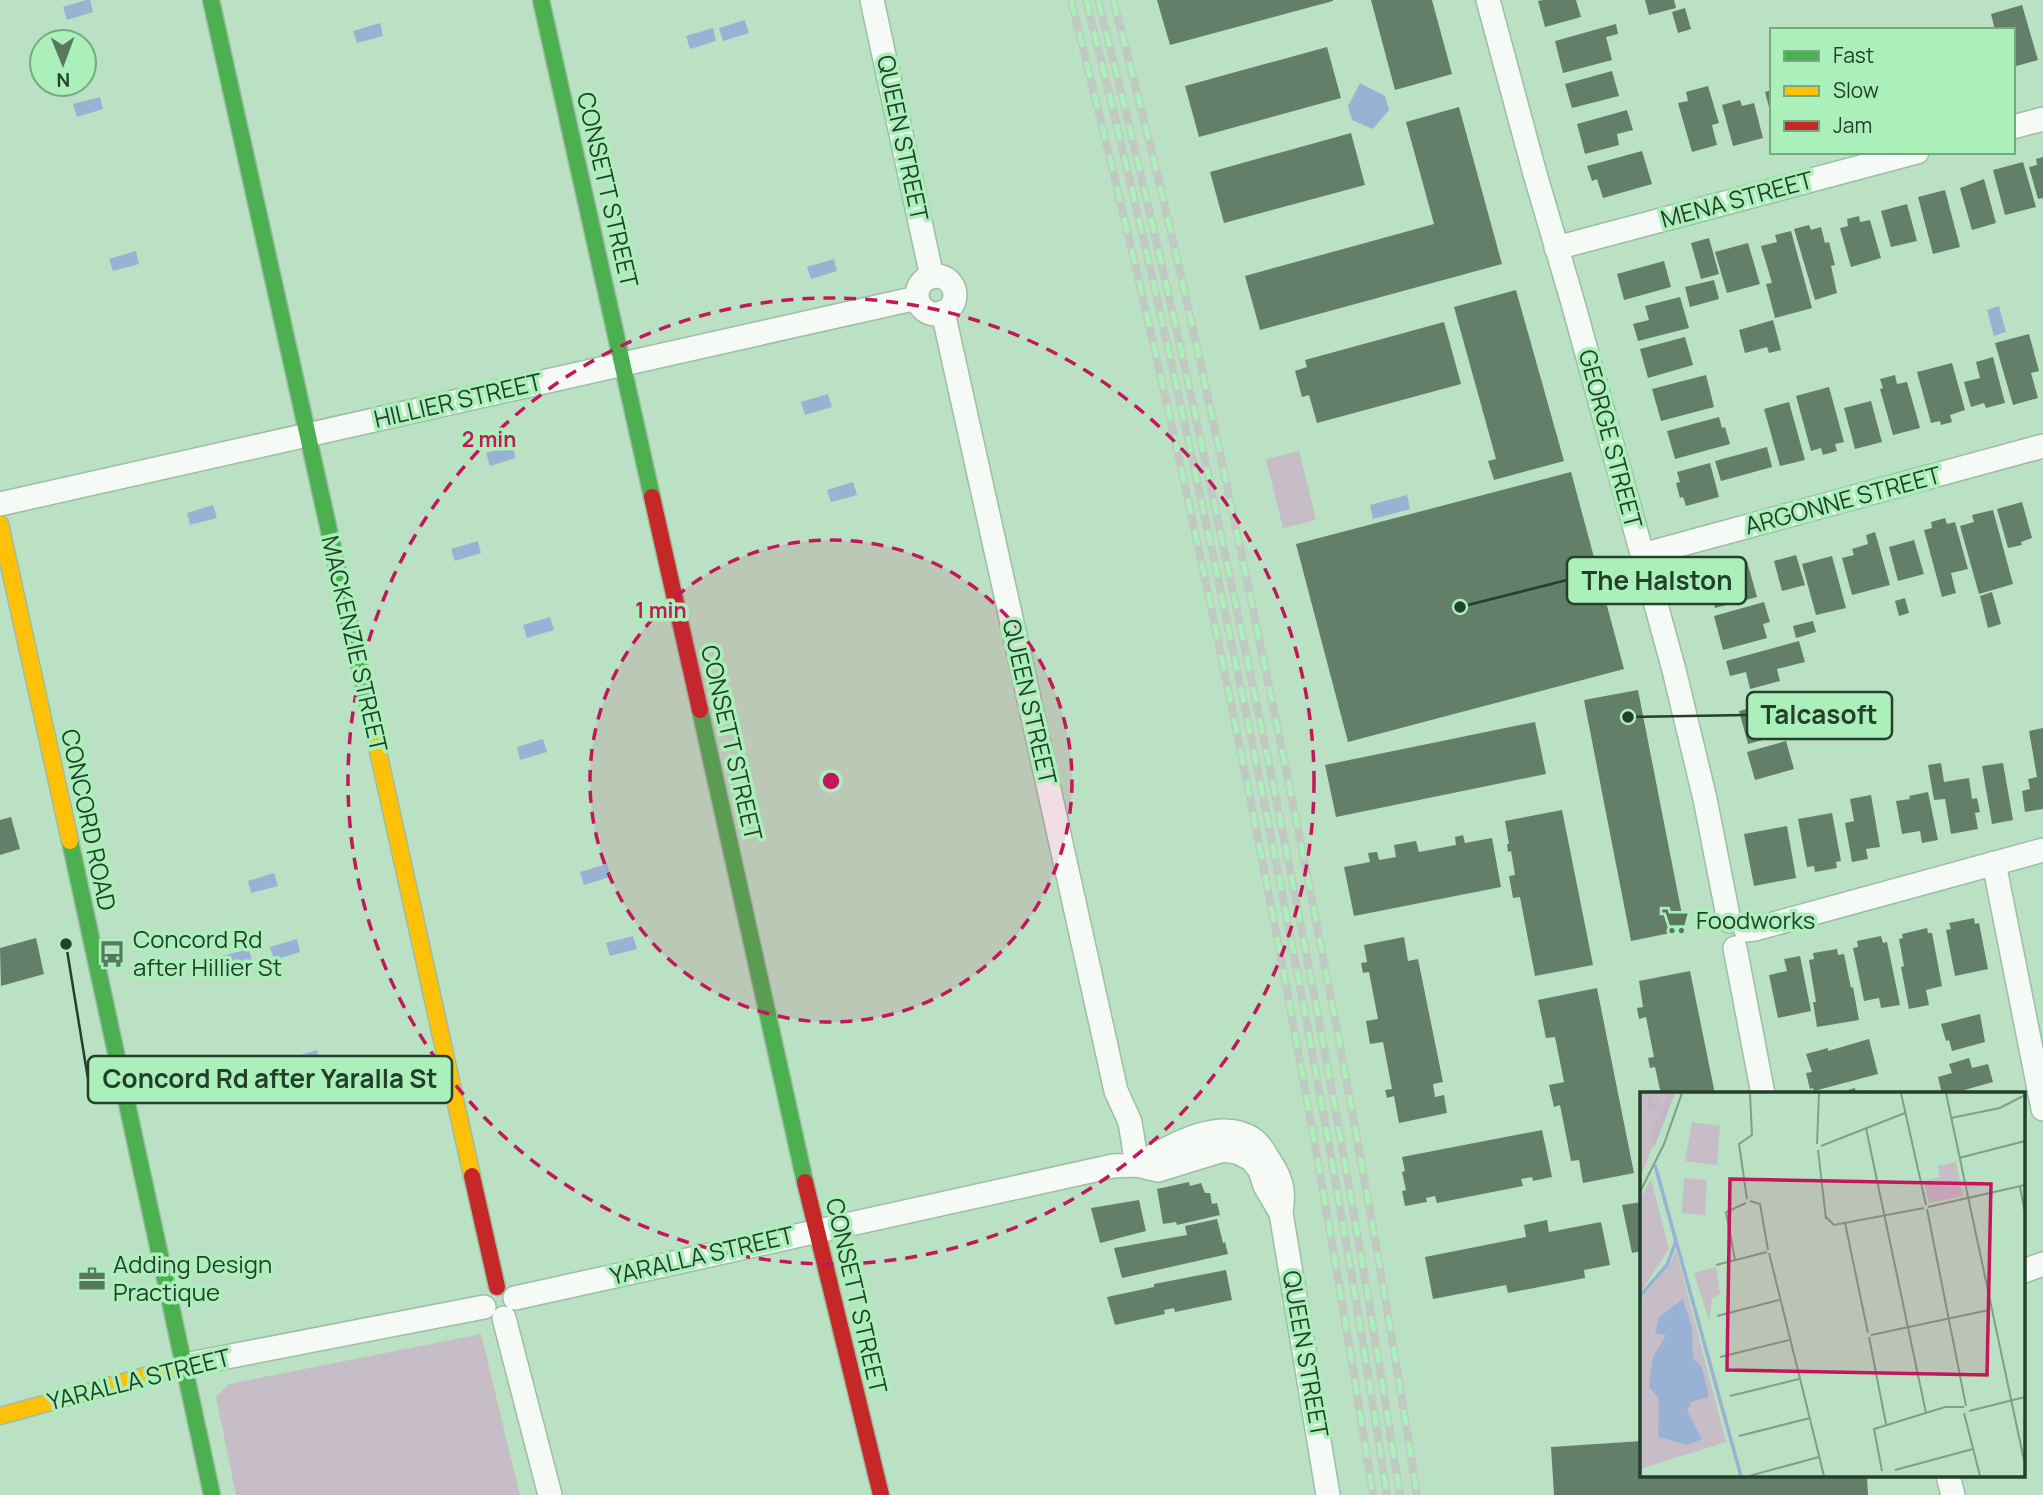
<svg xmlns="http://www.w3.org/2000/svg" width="2043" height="1495" viewBox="0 0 2043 1495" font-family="Manrope,sans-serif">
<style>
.green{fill:#c6bdc6}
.water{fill:#99b2d4}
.building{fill:#637f6a}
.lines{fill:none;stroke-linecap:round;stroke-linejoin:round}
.street-casing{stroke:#9ebda5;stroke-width:26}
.fast-casing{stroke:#9ebda5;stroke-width:19}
.slow-casing{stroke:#9ebda5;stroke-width:19}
.jam-casing{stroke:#9ebda5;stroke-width:19}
.street{stroke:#f5faf6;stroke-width:23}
.fast{stroke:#4caf50;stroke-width:16}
.slow{stroke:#ffc107;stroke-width:16}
.jam{stroke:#c62828;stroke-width:16}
.rail-casing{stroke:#c0cac2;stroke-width:8}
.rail{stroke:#abf0ba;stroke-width:5;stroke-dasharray:16;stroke-linecap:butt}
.ring{fill:none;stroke:#c2185b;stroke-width:3.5;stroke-dasharray:12 9}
.labels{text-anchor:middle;stroke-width:7;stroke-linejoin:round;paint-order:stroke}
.street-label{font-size:24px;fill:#24402b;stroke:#abf0ba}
.poi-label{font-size:24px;fill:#24402b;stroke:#abf0ba;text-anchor:start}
.inset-river{fill:none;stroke:#99b2d4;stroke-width:3.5}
.inset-road{fill:none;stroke:#7ea186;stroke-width:2}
.view{fill:#c2185b;fill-opacity:0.15;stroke:#c2185b;stroke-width:3.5}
.inset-edge{fill:none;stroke:#24402b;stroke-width:3.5}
.centre{fill:#c2185b;stroke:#abf0ba;stroke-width:3.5}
.ring-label{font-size:21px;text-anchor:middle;font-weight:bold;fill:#c2185b;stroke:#abf0ba;stroke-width:7;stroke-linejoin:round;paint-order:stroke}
.leader{fill:none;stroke:#24402b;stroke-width:2.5}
.callout-dot{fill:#24402b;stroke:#abf0ba;stroke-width:2.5}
.callout{fill:#abf0ba;stroke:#24402b;stroke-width:2.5}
.callout-label{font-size:26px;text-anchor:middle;font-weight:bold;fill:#24402b}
</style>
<rect width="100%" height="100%" fill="#bae1c3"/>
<path class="green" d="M1299,451l17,69 -33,8 -17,-69z
M481,1334l39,161h-284l-20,-98 13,-13z"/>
<path class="water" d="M86,0h4l3,12 -26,8 -4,-13z
M745,20l4,13 -26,8 -4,-13z
M380,23l3,13 -26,7 -4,-12z
M713,28l3,13 -26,8 -4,-13z
M1360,83l25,13 4,14 -16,19 -21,-9 -4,-14z
M100,97l3,12 -26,8 -4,-13z
M136,251l3,13 -26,7 -4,-12z
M834,259l3,12 -26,8 -4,-12z
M1999,306l7,26 -12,4 -7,-26z
M828,394l4,13 -27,8 -4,-13z
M512,445l4,13 -26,8 -4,-13z
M853,482l4,13 -26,7 -4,-12z
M1407,495l3,14 -37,10 -3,-14z
M213,505l4,13 -27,7 -3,-12z
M478,541l3,12 -26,8 -4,-12z
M550,617l4,13 -27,8 -4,-13z
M543,739l4,13 -27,8 -3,-13z
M607,864l3,13 -26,8 -4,-13z
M274,873l4,13 -27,7 -3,-12z
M633,936l4,13 -27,7 -4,-13z
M297,939l3,13 -26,8 -4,-13z
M249,949l3,13 -26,7 -4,-13z
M317,1050l4,12 -26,8 -4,-12z"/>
<path class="building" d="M1157,0h176v1l-163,44z
M1371,0h61l20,74 -57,16z
M1543,0h33l5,17 -36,10 -7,-26z
M1645,0h29l2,8 -27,7z
M2022,5l16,55 -25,7v-37h-18l-4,-16z
M1685,8l6,21 -13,4 -6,-21z
M1616,24l2,10 -12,3 6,23 -49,13 -8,-32z
M1327,47l14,51 -142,39 -14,-51z
M1612,71l7,25 -47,12 -7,-24z
M1708,86l11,37 -7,2 5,20 -25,7 -14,-49 10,-2 -2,-9z
M1772,90v25h-1l-6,-23z
M1740,100l2,6 12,-3 9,35 -30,8 -11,-41z
M1459,107l43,157 -242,66 -15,-54 189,-52 -28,-102z
M1627,110l6,20 -16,4 2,11 -34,9 -8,-30z
M1351,133l14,52 -141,38 -14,-51z
M1642,151l10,33 -49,14 -6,-19 -5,2 -5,-15z
M2043,157v41l-5,1 -9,-32 8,-2 -1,-6z
M2023,162l13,45 -31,8 -12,-45z
M1984,179l12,44 -24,7 -12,-42z
M1945,190l15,57 -27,7 -15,-57z
M1907,204l10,37 -26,6 -10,-36z
M1859,216l1,6 10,-2 11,38 -30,9 -11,-39 8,-2 -1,-7z
M1809,225l2,5 10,-3 4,16 4,-1 6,23 -4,1 6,27 -22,7 -21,-71z
M1791,231l21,77 -37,10 -9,-34 6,-1 -11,-37 16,-4 -2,-7z
M1709,238l10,36 -18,5 -10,-36z
M1748,243l12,41 -33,9 -12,-41z
M1664,261l7,26 -47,13 -7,-26z
M1714,280l5,19 -29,8 -5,-20z
M1516,290l48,171 -70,19 -6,-19 8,-2 -42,-152z
M1680,297l9,31 -51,13 -5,-17 16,-4 -4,-14z
M1773,320l8,30 -12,3 -2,-6 -22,6 -6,-23z
M1444,322l17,62 -144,39 -8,-28 -7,2 -7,-26 12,-4 -2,-7z
M2029,334l10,37 -8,2 7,25 -25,7 -18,-62z
M1685,337l8,28 -45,13 -8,-29z
M1993,357l12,46 -19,5 -2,-5 -13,4 -7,-25 16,-4 -4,-16z
M1952,363l13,47 -15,5 2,7 -11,3 -1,-4 -9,2 -14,-51z
M1706,375l8,32 -53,14 -9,-32z
M1895,375l2,9 10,-2 13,46 -27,7 -13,-46 3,-1 -3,-9z
M1829,387l15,55 -9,2 2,7 -14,4 -2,-7 -10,3 -15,-55z
M1871,401l11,41 -27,7 -11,-41z
M1789,402l16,58 -25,6 -16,-57z
M1719,417l3,11 3,-1 5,17 -55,15 -8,-28z
M1767,447l5,20 -51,14 -6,-20z
M1710,463l9,34 -33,9 -3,-9 -3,1 -4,-15 4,-1 -3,-10z
M1571,472l53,197 -276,73 -52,-198z
M2022,502l10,36 -11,4 1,3 -14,3 -11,-39z
M1993,510l20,74 -34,10 -19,-68 14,-4 -2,-7z
M1945,518l2,6 8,-2 13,47 -17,4 5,20 -14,4 -18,-67 8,-2 -1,-6z
M1875,532l15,53 -38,10 -10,-37 12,-3 -2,-6 16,-5 -2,-9z
M1914,540l10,34 -26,7 -9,-34z
M1796,555l9,30 -23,6 -8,-30z
M1832,556l14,52 -30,7 -14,-51z
M1747,561l10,36 -42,11 -5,-18 -4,2 -5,-18z
M1992,592l9,32 -13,4 -8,-32z
M1905,598l4,15 -10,3 -4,-15z
M1764,602l6,20 -7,2 4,14 -44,12 -9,-34z
M1813,621l3,11 -20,6 -3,-12z
M1799,641l6,21 -28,7 3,12 -30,8 -4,-17 -16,4 -4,-15z
M1638,690l47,240 -54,11 -47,-241z
M1773,702l9,33 -34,9 -9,-33z
M1535,722l11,52 -210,43 -11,-52z
M2043,728v81l-18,3 -3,-21 8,-2 -2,-10 9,-2 -8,-46z
M1786,741l8,28 -39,11 -8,-28z
M1941,763l3,19 25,-4 3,21 5,-1 3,14 -5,1 3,16 -27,5 -6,-35 -11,1 -6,-35z
M2003,763l10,57 -21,4 -10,-58z
M1928,792l10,48 -16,3 -2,-12 -18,3 -6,-33 14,-2 -1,-3z
M1871,795l9,52 -14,2 2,10 -16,3 -7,-39 9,-2 -4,-22z
M1562,810l31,155 -58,11 -15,-79 -7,1 -4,-22 6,-1 -4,-24 -3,1 -1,-8h2l-4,-23z
M1832,813l9,48 -5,1 1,6 -22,4 -1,-6 -7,1 -9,-48z
M11,817l9,32 -20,6v-35z
M1787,826l9,52 -42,8 -10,-52z
M1463,835l2,8 27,-5 9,49 -147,29 -10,-49 26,-5 -2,-9 9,-1 2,8 17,-3 -2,-12 22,-4 3,11 37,-7 -1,-8z
M1974,918l1,6 4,-1 9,46 -33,7 -9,-46 5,-1 -2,-6z
M1927,928l1,5h4l10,53 -16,4 3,15 -20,4 -8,-42 3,-1 -5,-27 4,-1 -1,-4z
M1881,936l2,7 4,-1 13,63 -19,3 -2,-10 -15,3 -11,-53 5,-1 -1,-6z
M1404,937l4,24 10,-2 25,123 -10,2 2,13 9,-2 3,18 -48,10 -5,-27 -7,2 -2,-8 7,-1 -9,-47 -13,2 -4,-23 12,-2 -9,-47 -6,1 -2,-10 6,-1 -3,-17z
M36,938l8,36 -43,12 -1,-38z
M1837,949l1,6 6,-1 7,34 2,-1 6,33 -42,7 -4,-25h3l-7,-42 5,-1 -1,-6z
M1800,956l11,55 -33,7 -9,-43 18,-4 -3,-12z
M1690,971l25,123h-54l-6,-27 -5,1 -2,-10 6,-1 -8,-40 -7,2 -2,-11 6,-1 -4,-26z
M1597,988l37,185 -51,10 -4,-23 -8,1 -11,-56 -6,2 -5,-22 15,-3 -9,-45 -9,1 -8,-38z
M1980,1014l5,28 -33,9 -3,-11 -3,1 -5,-17z
M1869,1039l9,35 -64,17 -1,-3 -3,1 -4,-16 6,-1 -6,-18 22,-6v3z
M1969,1058l3,10 16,-4 5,18 -43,12h-8l-4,-17 14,-4 -3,-9z
M1855,1088l1,5 11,-3 1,4h-32z
M1542,1130l10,47 -19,4 -1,-4 -11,2 2,7 -86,17 -2,-7 -9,2 1,4 -22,4 -3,-15 4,-1 -4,-18 3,-1 -3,-14z
M1189,1182l1,4 11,-3 4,10h5l2,11 5,-1 3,12 -43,10 -1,-3 -13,2 -6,-35z
M1139,1200l7,31 -46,12 -9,-35z
M1642,1202v49l-10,2 -10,-48z
M1217,1219l6,24 2,-1 3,12 -106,24 -8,-30 73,-13 -2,-9z
M1547,1220l2,12 52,-10 9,43 -26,5 1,8 -77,15 -2,-8 -73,14 -8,-42 101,-20 -2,-12z
M1226,1270l6,30 -57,12 -1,-4 -10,2 1,4 -50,11 -8,-28 47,-10v-3z
M1642,1441v35h225l1,19h-314l-3,-48z"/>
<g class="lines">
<defs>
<path id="street" d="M872,0l60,277
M1488,0l47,174 38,129 101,367 31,129 24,122
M2013,127l30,-8
M1556,248l361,-96
M917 295a19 19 0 1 1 38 0a19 19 0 1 1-38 0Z
M943,312l173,779 14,31 7,43
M0,504l917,-206
M1642,555l401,-109
M1994,863l49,246
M1746,930l9,-1 288,-79
M1735,948l28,146
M1137,1165c31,-17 83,-50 117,-25 5,4 10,11 13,17 14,20 18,32 14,56l47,282
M2024,1271l19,-7
M515,1298l598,-132 24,-1 21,5 65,-20 14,2 14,7 9,11 5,16 16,27
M504,1318l46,177
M185,1365l299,-58
M1948,1476l5,19"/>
<path id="fast" d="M211,0l157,706
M541,0l111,497
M700,710l105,472
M70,841l142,654"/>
<path id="slow" d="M0,524l70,317
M368,706l104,470
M0,1416l185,-51"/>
<path id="jam" d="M652,497l48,213
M472,1176l25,111
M805,1182l76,313"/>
</defs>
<use href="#street" class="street-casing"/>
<use href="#fast" class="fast-casing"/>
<use href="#slow" class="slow-casing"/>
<use href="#jam" class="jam-casing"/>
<use href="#street" class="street"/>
<use href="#fast" class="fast"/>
<use href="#slow" class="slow"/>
<use href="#jam" class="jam"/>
<defs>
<path id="rail" d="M1071,0c124,493 224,993 302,1495
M1086,0c50,198 94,398 136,598 63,297 119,596 165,897
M1098,0c48,188 90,378 130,568 66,307 124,616 172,927
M1113,0c57,212 102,428 147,643 59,283 113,566 157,852"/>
</defs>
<use href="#rail" class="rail-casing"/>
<use href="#rail" class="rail"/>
</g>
<circle cx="831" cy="781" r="241" fill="#c2185b" fill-opacity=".12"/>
<g class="ring">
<circle cx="831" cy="781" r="241"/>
<circle cx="831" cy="781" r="483"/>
</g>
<defs>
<symbol id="supermarket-bare" viewBox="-9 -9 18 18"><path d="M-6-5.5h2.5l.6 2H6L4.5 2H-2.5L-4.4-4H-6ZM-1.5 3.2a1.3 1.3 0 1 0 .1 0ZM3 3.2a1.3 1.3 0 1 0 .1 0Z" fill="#587860" stroke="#abf0ba" stroke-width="2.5" paint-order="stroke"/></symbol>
<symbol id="bus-bare" viewBox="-9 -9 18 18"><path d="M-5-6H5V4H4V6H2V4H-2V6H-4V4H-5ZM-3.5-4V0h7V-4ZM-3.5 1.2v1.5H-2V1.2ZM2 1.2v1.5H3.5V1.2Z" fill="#587860" stroke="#abf0ba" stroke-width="2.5" paint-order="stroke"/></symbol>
<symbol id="office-bare" viewBox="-9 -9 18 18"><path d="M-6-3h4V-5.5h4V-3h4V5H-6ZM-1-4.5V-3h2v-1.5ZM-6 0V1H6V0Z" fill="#587860" stroke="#abf0ba" stroke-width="2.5" paint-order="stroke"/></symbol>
</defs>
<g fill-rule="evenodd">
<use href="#supermarket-bare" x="1656" y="902" width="38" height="38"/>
<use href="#bus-bare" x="93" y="935" width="38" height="38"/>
<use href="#office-bare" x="73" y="1260" width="38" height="38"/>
</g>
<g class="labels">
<g class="street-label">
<text transform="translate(902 138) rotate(78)" y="8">QUEEN STREET</text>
<text transform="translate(607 190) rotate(77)" y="8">CONSETT STREET</text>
<text transform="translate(1737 200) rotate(-15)" y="8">MENA STREET</text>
<text transform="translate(458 401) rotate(-13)" y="8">HILLIER STREET</text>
<text transform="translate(1610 439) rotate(75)" y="8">GEORGE STREET</text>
<text transform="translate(1843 501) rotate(-15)" y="8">ARGONNE STREET</text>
<text transform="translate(354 644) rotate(77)" y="8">MACKENZIE STREET</text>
<text transform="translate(1029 702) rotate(77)" y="8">QUEEN STREET</text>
<text transform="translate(731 743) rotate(77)" y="8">CONSETT STREET</text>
<text transform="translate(88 820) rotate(78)" y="8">CONCORD ROAD</text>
<text transform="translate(702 1256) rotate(-13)" y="8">YARALLA STREET</text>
<text transform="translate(856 1296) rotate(77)" y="8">CONSETT STREET</text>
<text transform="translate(1305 1354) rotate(80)" y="8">QUEEN STREET</text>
<text transform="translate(139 1380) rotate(-14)" y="8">YARALLA STREET</text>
</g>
<g class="poi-label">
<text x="1696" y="929">Foodworks</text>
<text x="133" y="948">Concord Rd<tspan x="133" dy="28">after Hillier St</tspan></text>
<text x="113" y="1273">Adding Design<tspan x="113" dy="28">Practique</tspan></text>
</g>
</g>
<g transform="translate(1640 1092)">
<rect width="385" height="385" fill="#bae1c3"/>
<path d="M0,1h35l-35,85zM52,30l28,4 -3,39 -32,-4zM316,70l7,34 -34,7 -5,-22 16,-4 -2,-11zM44,86l23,2 -2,35 -23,-2zM11,87l18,70 -29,44v-94zM36,158l50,192 -86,27v-169l30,-36zM76,175l4,27 -8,4 -3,22 -15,-47z" fill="#c6bdc6"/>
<path d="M10,1l4,12 8,-12 -4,13 5,1 4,-14h8l-21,55 -2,-18 9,-18 -14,-4z" fill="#c4b7c4"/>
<path d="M43,207l9,29 1,30 9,10 7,29 -18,5 -4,9 15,28 -14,6 -30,-8 1,-38 -10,-12 4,-30 13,-22 -11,-2 4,-16z" fill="#99b2d4"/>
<path class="inset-river" d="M15,73l86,311M0,204l27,-31 9,-24"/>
<path class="inset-road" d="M261,1l25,112M306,1l79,372M311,26l49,-10 25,-13M226,36l60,285M177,52l2,-51M181,54l84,-33M178,58l8,69M319,66l66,-17M380,95l5,26M0,100l24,-48 18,-51M107,107l-8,-55 13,-9 -2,-42M110,109l10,3 8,46M288,115l97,-22M287,117l39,197M186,125l8,8 90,-17M205,131l23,110M129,161l55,223M95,168l-9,-48 20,-9M76,173l51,-13M77,224l62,-16M231,243l118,-25M229,245l17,87M80,265l69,-17M90,304l69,-17M329,319l56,-14M324,321l16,63M99,344l71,-18M255,378l78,-21M242,379l-8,-42 71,-22h19M109,384l70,-19"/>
<path class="view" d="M90,87l261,5 -4,191 -260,-5z"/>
<rect width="385" height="385" class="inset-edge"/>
</g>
<circle cx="831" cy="781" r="10" class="centre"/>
<g class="ring-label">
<text x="489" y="447">2 min</text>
<text x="661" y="618">1 min</text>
</g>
<path class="leader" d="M1460 607L1567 580M1628 717L1747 715M66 944L88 1079"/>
<g class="callout-dot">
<circle cx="1460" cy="607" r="7"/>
<circle cx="1628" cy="717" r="7"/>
<circle cx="66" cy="944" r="7"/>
</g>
<g class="callout">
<rect x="1567" y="557" width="179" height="47" rx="7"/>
<rect x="1747" y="692" width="145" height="47" rx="7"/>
<rect x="88" y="1056" width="364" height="47" rx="7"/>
</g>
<g class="callout-label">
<text x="1657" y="590">The Halston</text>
<text x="1819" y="724">Talcasoft</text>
<text x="270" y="1088">Concord Rd after Yaralla St</text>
</g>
<rect x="1770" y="28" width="245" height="126" fill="#abf0ba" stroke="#75aa81" stroke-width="2"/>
<rect x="1784" y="51" width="35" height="10" fill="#4caf50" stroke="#75aa81" stroke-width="2"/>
<text x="1833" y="63" font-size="21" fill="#24402b">Fast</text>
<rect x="1784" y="86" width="35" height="10" fill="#ffc107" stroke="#75aa81" stroke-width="2"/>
<text x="1833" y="98" font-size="21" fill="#24402b">Slow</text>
<rect x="1784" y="121" width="35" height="10" fill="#c62828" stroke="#75aa81" stroke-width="2"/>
<text x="1833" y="133" font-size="21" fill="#24402b">Jam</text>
<g transform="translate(63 63) rotate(179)"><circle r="33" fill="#abf0ba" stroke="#75aa81" stroke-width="2"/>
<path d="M0-5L12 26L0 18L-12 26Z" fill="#587860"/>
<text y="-10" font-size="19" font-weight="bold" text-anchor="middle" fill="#24402b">N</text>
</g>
</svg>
